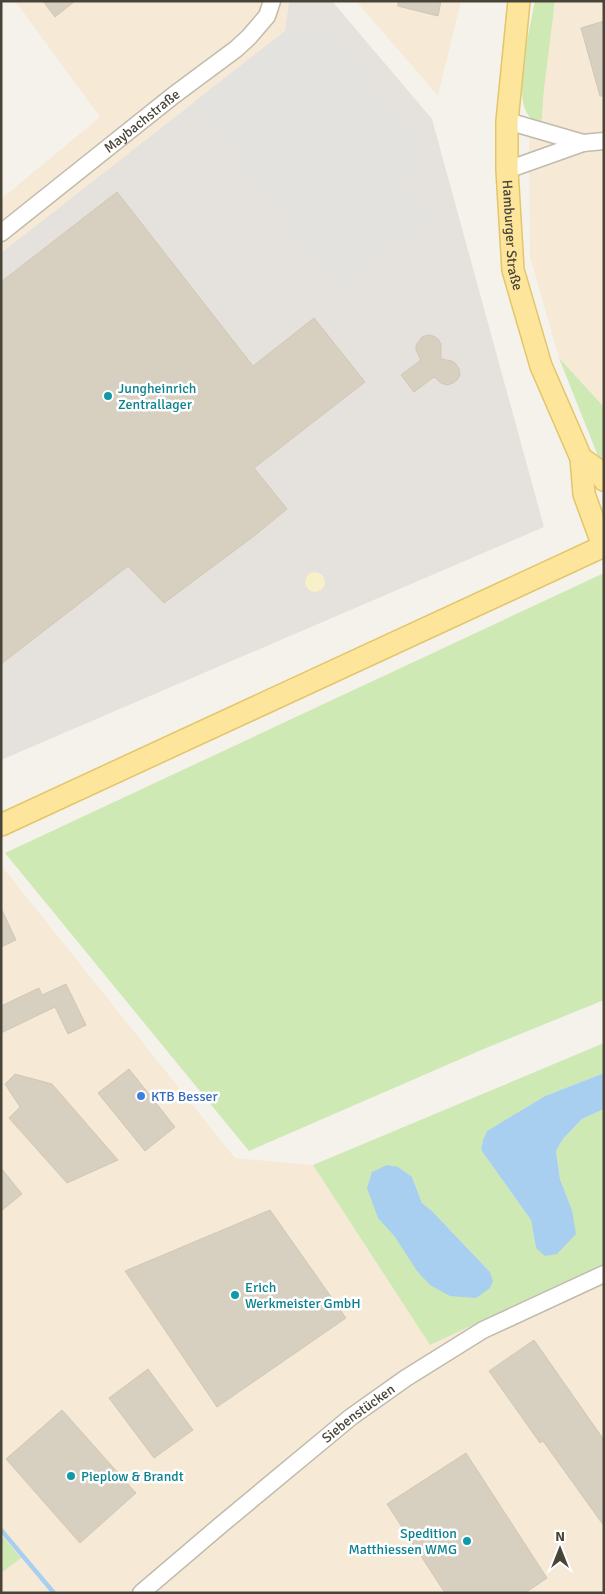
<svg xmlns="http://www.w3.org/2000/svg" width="605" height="1594" viewBox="0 0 605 1594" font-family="Signika,sans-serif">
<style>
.commercial{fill:#f6ead7}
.industrial{fill:#e5e1dc}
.green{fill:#cee9b4;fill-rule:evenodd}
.sand{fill:#f8f0c8}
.parking{fill:#e4e2df}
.water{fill:#a8cff0}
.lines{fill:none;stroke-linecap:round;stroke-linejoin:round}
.stream{stroke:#a8cff0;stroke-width:4.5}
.building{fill:#d7cfc0;stroke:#d2c7b3}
.minor-casing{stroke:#c1bbad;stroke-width:19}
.major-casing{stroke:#e3c56a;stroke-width:24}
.minor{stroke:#fff;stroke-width:16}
.major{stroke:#fde69b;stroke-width:21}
.culture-dot{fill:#0f9aa8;stroke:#fff;stroke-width:2}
.shop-dot{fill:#3f7fe0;stroke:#fff;stroke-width:2}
.labels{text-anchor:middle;stroke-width:5;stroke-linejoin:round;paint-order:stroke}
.street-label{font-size:14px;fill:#494438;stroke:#fff}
.culture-label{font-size:14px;fill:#0d838f;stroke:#fff;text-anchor:start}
.shop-label{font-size:14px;fill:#366cbe;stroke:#fff;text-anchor:start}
</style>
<rect width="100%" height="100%" fill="#f5f2eb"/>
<path class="commercial" d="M15,1h274l-4,30 -284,222v-54l99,-82z
M356,1h105l-23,95z
M556,1h48v406l-45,-49 -29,-101 -1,-123z
M1,865l234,293 78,7 117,180 174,-81v329h-603z"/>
<path class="industrial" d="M289,1h43l100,118 112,408 -543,233v-507l284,-222z"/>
<path class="green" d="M535,1h20l-11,88 -3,37c-8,-5 -14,-10 -17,-20 -7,-23 6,-80 11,-105z
M559,358l45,49v60l-2,-1z
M604,573v427l-118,48 -237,103 -244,-298z
M604,1043v30l-59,23 -58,35 -4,9 -2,10 50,70 5,28 36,-38 -12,-31 -4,-28 7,-12 19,-20 22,-10v155l-174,81 -117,-180zM412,1177l10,26 10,8 58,61 -95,-35 -17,-20z
M1,1535l20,23 -20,15z"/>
<path class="sand" d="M305 582a10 10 0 1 1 20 0a10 10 0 1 1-20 0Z"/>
<path class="parking" d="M285,31l45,1 99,127 -27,24 28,36 -92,69 -142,-188z
M297,541l4,4 -102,75 -3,-4z"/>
<path class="water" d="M604,1073v36l-22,10 -19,20 -7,12 4,28 12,31 4,24 -19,20 -12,2 -9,-8 -5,-28 -50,-70 2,-10 4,-9 58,-35z
M387,1165l11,2 14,10 10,26 10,8 58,61 3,9 -3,7 -14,10 -26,-2 -20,-11 -13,-14 -22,-34 -17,-19 -11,-30 5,-16z"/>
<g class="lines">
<path class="stream" d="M1,1530l53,63"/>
</g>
<path class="building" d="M43,1h32l-20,16z
M398,1h43l-3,15 -40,-10z
M604,21v75h-4l-19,-68z
M117,192l136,174 61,-48 51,64 -111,86 33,41 -33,27 -90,67 -36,-37 -127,98v-382z
M428,335l5,1 5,3 3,5v15l11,2 4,3 3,5 1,6 -3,5 -4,3 -6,2 -6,-2 -7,-6 -20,15 -13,-17 20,-15 -5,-10v-5l6,-8z
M1,908l15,32 -15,7z
M66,984l20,41 -18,9 -13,-27 -54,26v-27l38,-18 3,7z
M129,1069l46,58 -30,24 -47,-58z
M15,1074l37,10 66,76 -51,23 -58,-65 11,-11 -15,-23z
M1,1168l21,26 -21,17z
M270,1210l76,108 -129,89 -92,-136z
M534,1340l70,100v86l-61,-85 -3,2 -51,-72z
M148,1369l45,61 -39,28 -45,-60z
M62,1410l74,83 -56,50 -74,-84z
M466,1453l81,125 -22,15h-80l-58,-89z"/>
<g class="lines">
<defs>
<g id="minor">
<path d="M507,121l76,22"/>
<path d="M507,170l76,-27 21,-2"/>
<path id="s1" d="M1,233l173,-138 62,-46 13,-12 18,-21 5,-15"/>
<path id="s2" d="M141,1593l81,-69 129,-107 55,-39 77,-48 121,-56"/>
</g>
<g id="major">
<path id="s3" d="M519,1l-12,120v49l6,100 28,96 40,92 3,36 19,52"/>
<path d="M581,458l17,12 6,10"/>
<path d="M1,825l603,-279"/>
</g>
</defs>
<use href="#minor" class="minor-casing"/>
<use href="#major" class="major-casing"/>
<use href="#minor" class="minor"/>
<use href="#major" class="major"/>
</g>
<g class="culture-dot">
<circle cx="108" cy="396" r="5"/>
<circle cx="235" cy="1295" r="5"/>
<circle cx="71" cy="1476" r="5"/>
<circle cx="467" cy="1541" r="5"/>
</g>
<circle class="shop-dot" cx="141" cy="1096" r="5"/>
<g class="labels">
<g class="street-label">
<text dy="5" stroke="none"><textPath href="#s1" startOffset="180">Maybachstraße</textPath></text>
<text dy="5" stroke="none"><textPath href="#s3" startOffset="235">Hamburger Straße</textPath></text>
<text dy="5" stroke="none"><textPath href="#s2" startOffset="282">Siebenstücken</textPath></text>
</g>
<g class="culture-label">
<text x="118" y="393">Jungheinrich<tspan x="118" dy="16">Zentrallager</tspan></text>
<text x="245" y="1292">Erich<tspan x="245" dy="16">Werkmeister GmbH</tspan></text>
<text x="81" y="1481">Pieplow &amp; Brandt</text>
<text x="457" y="1538" text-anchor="end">Spedition<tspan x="457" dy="16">Matthiessen WMG</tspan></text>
</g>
<g class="shop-label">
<text x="151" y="1101">KTB Besser</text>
</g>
</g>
<rect width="605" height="1594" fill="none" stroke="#494438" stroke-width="5"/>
<g transform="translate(560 1549)" stroke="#ffffff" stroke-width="4" paint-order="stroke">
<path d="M0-4L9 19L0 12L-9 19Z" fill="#494438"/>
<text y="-8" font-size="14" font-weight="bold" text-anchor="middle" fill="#494438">N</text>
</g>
</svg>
